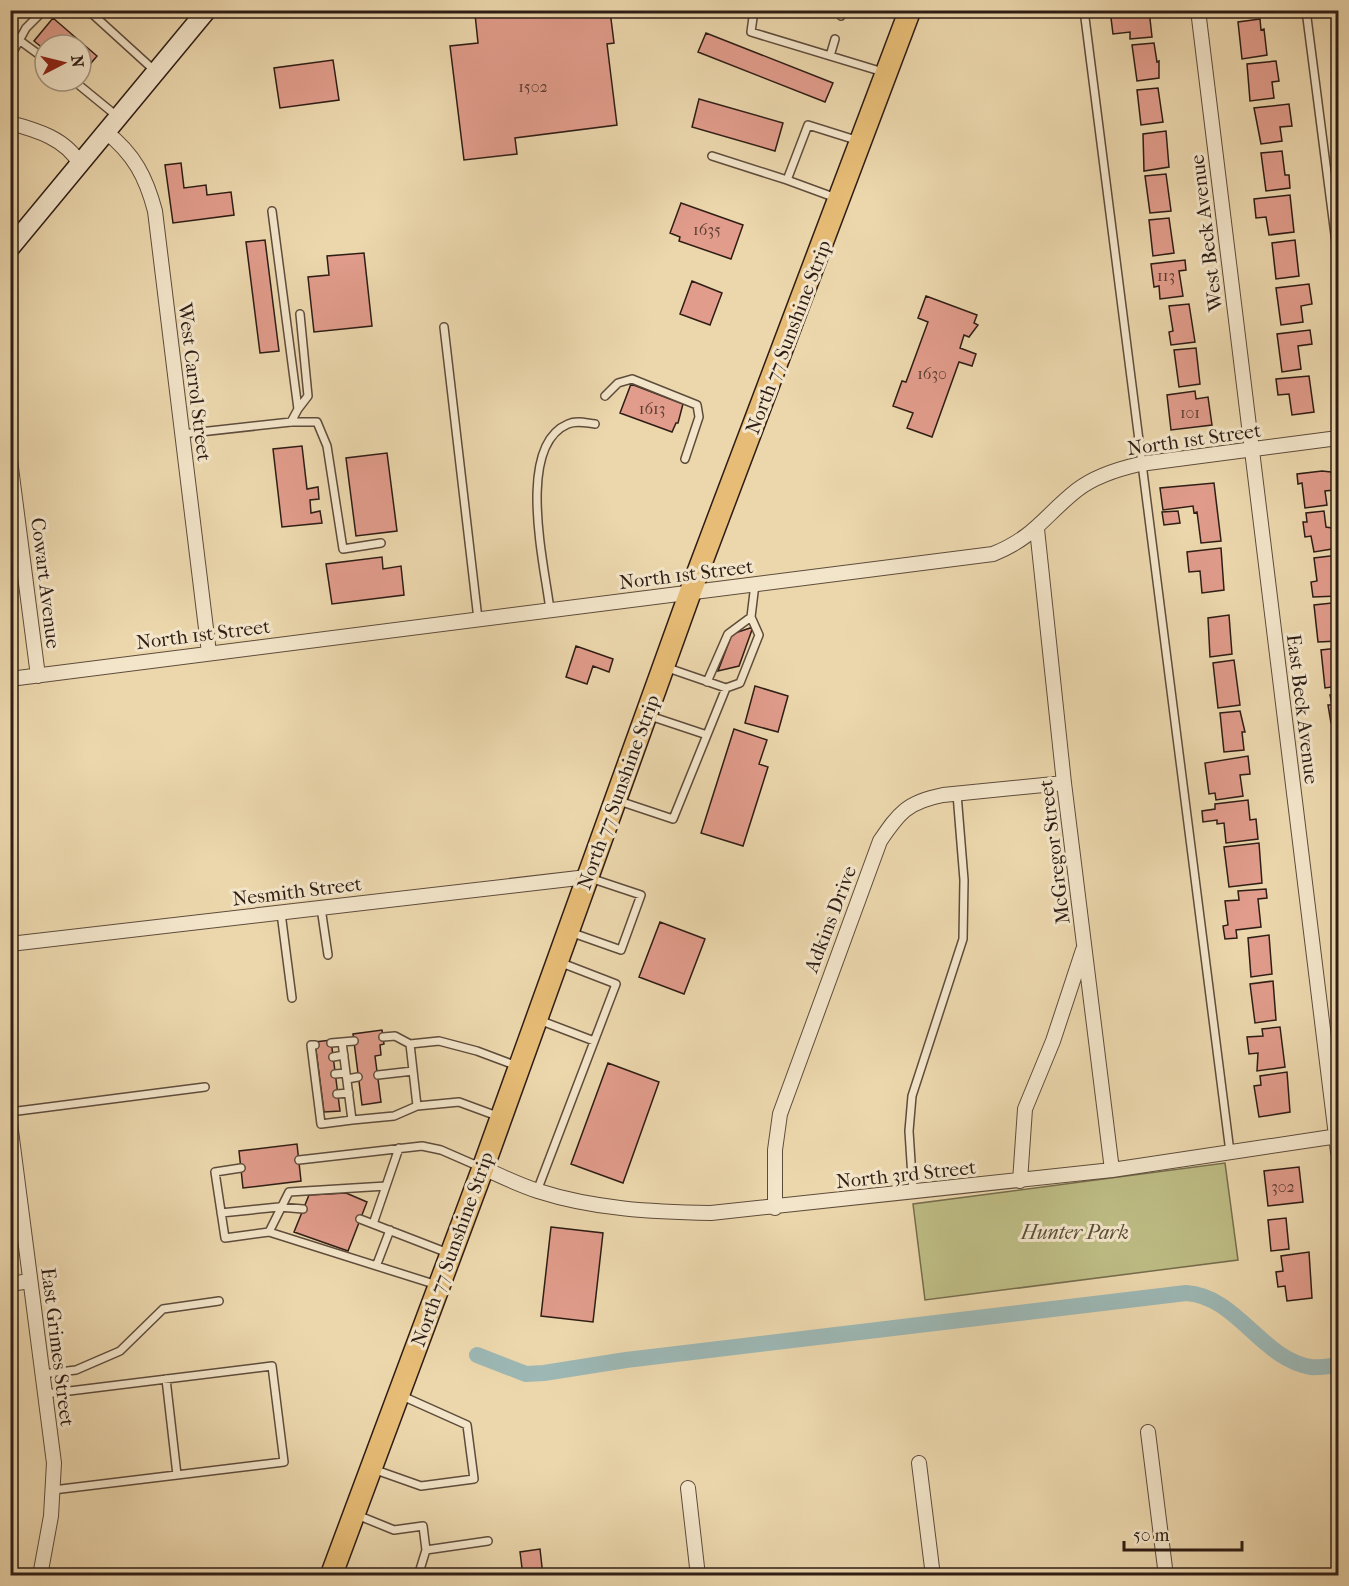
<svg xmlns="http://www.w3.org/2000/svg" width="1349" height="1586" viewBox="0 0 1349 1586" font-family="'IM FELL French Canon',serif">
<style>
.green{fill:#bebd85;stroke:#766d4d;stroke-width:1.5}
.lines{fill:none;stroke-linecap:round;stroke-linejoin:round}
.canal{stroke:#9cb7b4;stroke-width:16}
.building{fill:#e19c8b;stroke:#2e1d15;stroke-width:1.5}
.lane-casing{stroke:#5e4c3b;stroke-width:10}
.street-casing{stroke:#5e4c3b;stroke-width:16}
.secondary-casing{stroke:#2e1d15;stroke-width:21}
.primary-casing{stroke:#2e1d15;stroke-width:24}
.lane{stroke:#f3e5ca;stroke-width:7}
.street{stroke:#f3e5ca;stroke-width:14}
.secondary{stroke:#f3e5ca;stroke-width:18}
.primary{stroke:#e6bc76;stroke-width:21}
.labels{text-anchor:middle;stroke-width:6;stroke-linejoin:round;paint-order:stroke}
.number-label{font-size:16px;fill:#5b3d32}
.street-label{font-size:20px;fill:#2e1d15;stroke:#f3e5ca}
.park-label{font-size:20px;font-style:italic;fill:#594d37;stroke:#f3e5ca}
</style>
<rect width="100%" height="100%" fill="#ecd7ad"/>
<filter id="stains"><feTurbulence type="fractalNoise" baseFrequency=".00333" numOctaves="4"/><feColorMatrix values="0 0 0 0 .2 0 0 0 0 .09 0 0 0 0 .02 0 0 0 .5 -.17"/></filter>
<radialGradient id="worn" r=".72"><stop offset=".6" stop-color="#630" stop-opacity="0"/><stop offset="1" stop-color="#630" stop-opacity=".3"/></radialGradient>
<path class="green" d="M1225,1163l13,97 -313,40 -12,-96z"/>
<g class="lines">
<path class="canal" d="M477,1355l49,19 18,-1 82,-13 560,-67c51,3 75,66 125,74 8,1 19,-1 27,-2"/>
</g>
<path class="building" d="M500,10l110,1 4,32 -7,1 10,81 -102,13 2,16 -53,6 -14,-114 28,-3 -3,-29z
M718,10h20l-1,6 -19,-3z
M1110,10h39l3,27 -22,2v-7l-17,2z
M1239,10h24v3l-23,4z
M53,18l44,38 -16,19v-30h-36v5l-11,-9z
M1260,19l1,11 3,-1 3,26 -25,4 -4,-37z
M706,33l127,50 -8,19 -127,-50z
M1154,43l3,19 2,-1v17l-22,3 -5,-36z
M333,60l6,40 -59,8 -6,-40z
M1276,61l3,20 -7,1 2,16 -24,3 -3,-37z
M1158,88l5,34 -22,3 -4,-35z
M699,99l84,24 -8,28 -83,-24z
M1289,104l3,22 -12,1 2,14 -21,3 -7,-36z
M1166,131l3,36 -25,4 -1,-37z
M1282,151l3,24h4l1,13 -24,3 -5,-38z
M181,163l3,25 22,-3 1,10 24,-3 3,23 -61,8 -8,-58z
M1166,174l5,37 -21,2 -5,-37z
M1290,195l4,37 -25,3 -3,-18 -10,1 -2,-19z
M681,203l62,22 -12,34 -52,-18 1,-4 -10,-4z
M1169,218l5,35 -21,3 -4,-36z
M265,240l14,111 -19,2 -14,-111z
M1295,240l4,36 -23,3 -4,-36z
M364,253l8,73 -58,6 -6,-55 21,-2 -2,-19z
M1185,260l1,10 -7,1 4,25 -23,3 -1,-13 -5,1 -3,-23z
M692,281l30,12 -12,32 -30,-11z
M1309,284l3,20 -11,2 2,16 -22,3 -5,-37z
M926,296l51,19 -3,8 4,2 -9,12 -5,-2 -4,13 16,6 -4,12 -13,-4 -27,75 -25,-9 6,-15 -20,-7 9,-25 4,1 22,-60 -10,-4z
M1189,304l6,38 -24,3 -2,-13 4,-1 -4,-25z
M1310,330l2,14 -14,2 3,23 -19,3 -5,-38z
M1196,348l4,36 -21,3 -5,-37z
M1309,376l5,36 -22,3 -3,-21 -11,1 -2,-16z
M631,384l52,20 -5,19h-2l-4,9 -52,-19z
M1195,391l1,8 12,-2 4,28 -41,5 -4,-35z
M302,446l5,43 11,-2 1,12 -9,1 1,13 9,-2 2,12 -40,4 -9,-78z
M387,453l10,78 -41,5 -10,-78z
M1322,471l9,1 3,18 -9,1 2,14 -22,3 -3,-25 -4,1 -1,-10z
M1214,483l7,58 -20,2 -4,-31 -3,1 -1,-7 -30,4 -3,-22z
M1178,511l2,12 -16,2 -2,-13z
M1324,511l2,16 12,2v19l-24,4 -3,-16 -6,1 -2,-15h4l-1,-9z
M1221,548l3,42 -22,3 -2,-22 -11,1 -2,-20z
M1338,555v41l-25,1 -2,-15 6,-1 -3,-23z
M382,557l1,12 18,-3 3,29 -72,9 -6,-40z
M1332,603l1,7 5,-1v32l-20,1 -4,-37z
M1229,615l3,39 -22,3 -2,-39z
M753,627l-14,39 -21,5 14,-37z
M576,646l37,13 -4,13 -16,-6 -6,18 -21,-7z
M1338,648v38l-13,2 -4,-38z
M1234,660l6,45 -22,3 -5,-45z
M755,686l33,10 -10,36 -33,-9z
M1338,694v39l-2,1 -2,-11h-3l-3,-18h4l-2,-10z
M1240,711l5,21h-3l2,18 -20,2 -4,-39z
M734,729l33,11 -8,24 9,3 -25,79 -42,-13z
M1248,756l2,18 -10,1 3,21 -27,4 -1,-7 -6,1 -4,-31z
M1333,764h5v15l-3,1z
M1248,800l2,20 6,-1 2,20 -32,4 -2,-20 -7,1v-4l-14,2 -1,-11 13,-2v-5z
M1259,843l3,40 -33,4 -5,-40z
M1266,889l1,9 -9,1 3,28 -25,3 1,8 -12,1 -2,-13 5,-1 -3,-24 14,-1 -1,-9z
M660,922l45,17 -21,55 -45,-17z
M1269,935l3,39 -21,3 -3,-39z
M1273,981l3,39 -21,3 -5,-39z
M1280,1027l5,40 -28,4 1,-18 -9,1 -2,-17 16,-1 -1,-7z
M382,1030l2,14 -4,1 1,10 -6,1 6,46 -19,3 -9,-71z
M331,1040l9,71 -16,1 -9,-70z
M608,1063l51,19 -36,101 -52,-19z
M1287,1072l3,40 -31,5 -5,-31 7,-1 -1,-9z
M297,1144l4,37 -58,7 -4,-37z
M1299,1167l4,35 -35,4 -4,-35z
M346,1193l21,9 -19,49 -54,-19 15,-37z
M1286,1218l3,31 -18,2 -3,-31z
M551,1227l52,6 -10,89 -52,-6z
M1309,1252l3,46 -25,3 -2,-15 -7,1 -2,-15 7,-1 -2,-15z
M540,1549l3,27h-20l-3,-24z"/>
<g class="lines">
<defs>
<path id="lane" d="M88,10l67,61
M754,10l-3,22 132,40
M1084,10l146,1142
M1306,10l32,248
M841,16l2,-6
M19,40l26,19
M830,56l5,-17
M10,57l16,-29 18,-18
M74,81l44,36
M712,156l75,24 21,-55 51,16
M787,180l49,18
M272,211l26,198 -7,13
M444,327l34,292
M605,396l13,-13 14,-4 65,26 2,12 -14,42
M298,409l10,-13 -8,-82
M182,434l109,-12h26l10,24 16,103 38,-6
M550,610c-5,-43 -35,-164 18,-186 9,-4 18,-1 27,0
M665,667l61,21 14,-5 19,-48 -8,-18 4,-33
M707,682l21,-48 23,-17
M650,716l57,19
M619,801l54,18 53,-131
M321,908l7,47
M281,913l11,85
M570,932l51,18 20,-55 -51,-17
M539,1020l55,21
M383,1037l12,-1 15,8
M342,1042l12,-1
M331,1043l11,-1 10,78 42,-4 23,-10
M315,1045h-4l10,79 31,-4
M333,1057l11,-2
M335,1074l11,-1
M378,1075l35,-4
M347,1079l11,-2
M337,1094l12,-1
M10,1112l195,-25
M497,1116l-38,-14 -42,4 -7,-62 29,-3 38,10 40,15
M399,1148l-26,76 75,29
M299,1160l123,-14 19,4 39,17
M241,1168l-26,4 10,66 44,-6 168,53
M537,1191l79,-207 -57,-22
M913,1193l-4,-62 3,-35 51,-157 1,-59 -7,-86
M221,1213l58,-6 24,2
M360,1219l13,5
M269,1232l20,-40 97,-6
M377,1264l13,-34
M42,1374l34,-4 44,-19 43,-42 56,-8
M166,1379l11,96
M45,1394l227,-28 12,96 -231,28
M373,1469l48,17 53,-7 -7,-54 -67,-30
M357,1515l37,15 29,-4 3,24 -8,26
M426,1550l62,-9"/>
<path id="street" d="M1198,10l140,1142
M10,123c27,7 56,16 70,41
M106,132c28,22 40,45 49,79l54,442
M10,460l28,216
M1037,529l27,254 48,387
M10,679l983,-125c42,-17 51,-38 84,-64 18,-14 41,-21 63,-26l198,-26
M10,944l577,-67
M10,1123l44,340 -3,53 -11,60
M483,1168c18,8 36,17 55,23 56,18 114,21 173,22l401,-43 226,-34
M1020,1181l5,-72 28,-68 30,-91
M775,1208v-58l5,-36 100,-273c19,-28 27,-39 63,-46l121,-12
M10,1284l20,-3
M1148,1432l18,144
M919,1463l14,113
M688,1488l10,88"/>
<path id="secondary" d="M10,248l197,-238"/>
<path id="primary" d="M331,1576l152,-408 207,-575 220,-583"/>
</defs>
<use href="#lane" class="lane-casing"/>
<use href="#street" class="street-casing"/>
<use href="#secondary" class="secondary-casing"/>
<use href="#primary" class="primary-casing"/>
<use href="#lane" class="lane"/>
<use href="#street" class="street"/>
<use href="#secondary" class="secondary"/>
<use href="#primary" class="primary"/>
</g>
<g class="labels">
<g class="number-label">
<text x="533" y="92">1502</text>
<text x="707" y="235">1635</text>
<text x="1166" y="281">113</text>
<text x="932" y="379">1630</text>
<text x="652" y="414">1613</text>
<text x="1190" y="418">101</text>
<text x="1283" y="1192">302</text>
</g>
<g class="street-label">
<text transform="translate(1206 233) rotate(-97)" y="7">West Beck Avenue</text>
<text transform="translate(788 337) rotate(-69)" y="7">North 77 Sunshine Strip</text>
<text transform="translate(195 382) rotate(83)" y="7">West Carrol Street</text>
<text transform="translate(1194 439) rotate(-8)" y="7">North 1st Street</text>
<text transform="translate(686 574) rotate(-7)" y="7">North 1st Street</text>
<text transform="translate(46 583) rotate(83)" y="7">Cowart Avenue</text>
<text transform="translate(203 634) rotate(-7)" y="7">North 1st Street</text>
<text transform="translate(1303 709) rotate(83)" y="7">East Beck Avenue</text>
<text transform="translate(618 792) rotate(-70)" y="7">North 77 Sunshine Strip</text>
<text transform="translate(1054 852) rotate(-97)" y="7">McGregor Street</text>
<text transform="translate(297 891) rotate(-7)" y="7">Nesmith Street</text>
<text transform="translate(830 919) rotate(-69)" y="7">Adkins Drive</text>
<text transform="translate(906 1174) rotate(-6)" y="7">North 3rd Street</text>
<text transform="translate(452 1249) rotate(-70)" y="7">North 77 Sunshine Strip</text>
<text transform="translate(58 1347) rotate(83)" y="7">East Grimes Street</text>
</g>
<g class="park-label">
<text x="1075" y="1239">Hunter Park</text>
</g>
</g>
<rect width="1349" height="1586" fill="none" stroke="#ecd7ad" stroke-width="36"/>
<rect x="12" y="12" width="1325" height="1562" fill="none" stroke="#2e1d15" stroke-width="3"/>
<rect x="18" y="18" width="1313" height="1550" fill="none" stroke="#2e1d15" stroke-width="1.5"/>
<g transform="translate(63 63) rotate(83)"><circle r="28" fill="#f3e5ca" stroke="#a49582" stroke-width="1.5"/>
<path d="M0-4.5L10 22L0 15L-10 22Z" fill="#8f2418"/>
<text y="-9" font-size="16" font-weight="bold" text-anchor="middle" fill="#2e1d15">N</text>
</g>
<path d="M1124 1541v9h118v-9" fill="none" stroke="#2e1d15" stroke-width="3"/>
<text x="1133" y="1541" font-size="18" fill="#2e1d15" stroke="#f3e5ca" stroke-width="4.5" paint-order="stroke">50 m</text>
<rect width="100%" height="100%" filter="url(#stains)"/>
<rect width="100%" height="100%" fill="url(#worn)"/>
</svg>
